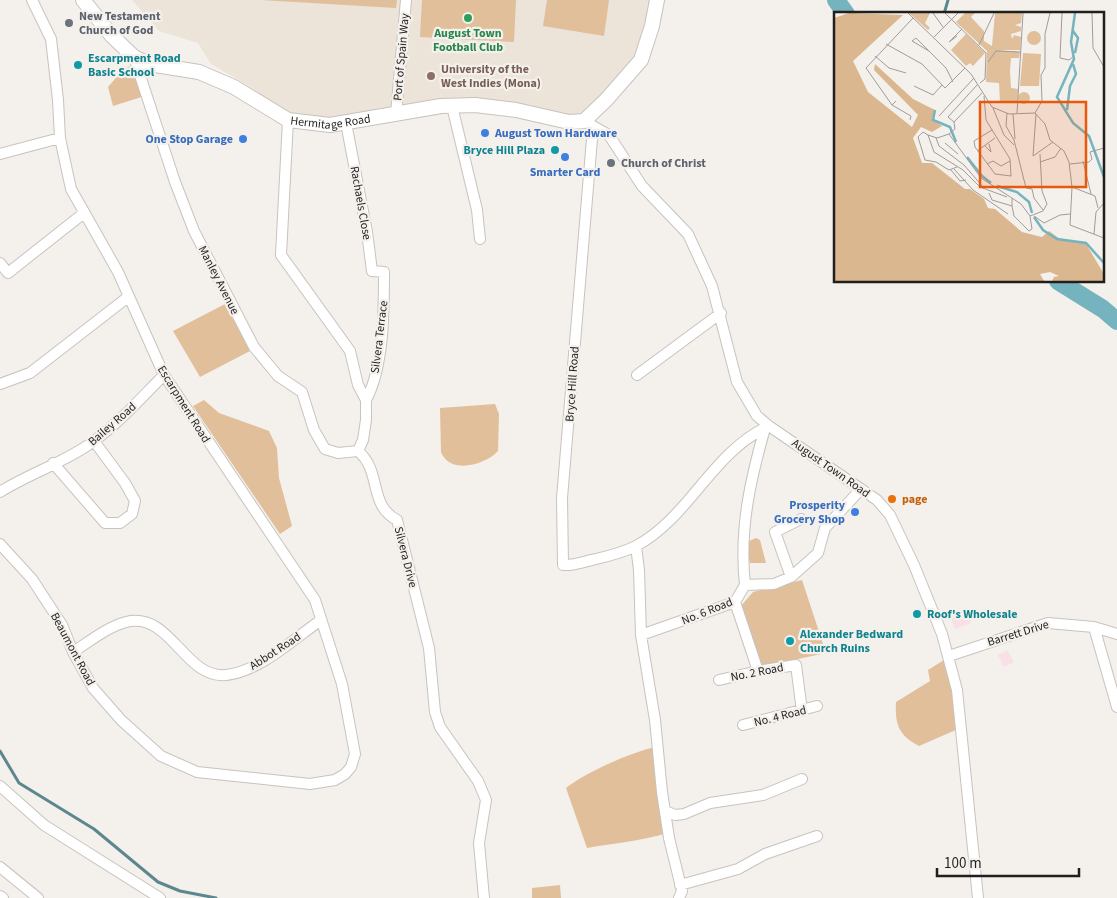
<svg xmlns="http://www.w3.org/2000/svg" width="1117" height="898" viewBox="0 0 1117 898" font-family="'Source Sans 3',sans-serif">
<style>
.commercial{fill:#f9dfe6}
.built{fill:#ece3d9}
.green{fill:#e0bf9a}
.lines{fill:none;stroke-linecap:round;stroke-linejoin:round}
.stream{stroke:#5c878e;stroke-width:3}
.river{stroke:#75b4be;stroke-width:18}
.street-casing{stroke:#c7c3bf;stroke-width:12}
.secondary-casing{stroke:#c7c3bf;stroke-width:16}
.street{stroke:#fff;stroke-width:10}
.secondary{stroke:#fff;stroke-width:14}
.leisure-dot{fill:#2e9e5b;stroke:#f4f0ec;stroke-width:2}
.worship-dot{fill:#6b7280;stroke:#f4f0ec;stroke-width:2}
.culture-dot{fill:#0f9aa8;stroke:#f4f0ec;stroke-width:2}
.education-dot{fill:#8d6e63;stroke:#f4f0ec;stroke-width:2}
.shop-dot{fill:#3f7fe0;stroke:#f4f0ec;stroke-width:2}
.food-dot{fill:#e8710a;stroke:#f4f0ec;stroke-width:2}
.labels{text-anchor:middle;stroke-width:4.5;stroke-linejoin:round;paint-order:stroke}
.worship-label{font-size:12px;font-weight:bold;fill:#5b616d;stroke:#f4f0ec;text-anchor:start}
.leisure-label{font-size:12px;font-weight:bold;fill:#27864d;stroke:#f4f0ec}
.street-label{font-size:12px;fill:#201f1d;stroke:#f4f0ec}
.culture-label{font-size:12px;font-weight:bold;fill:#0d838f;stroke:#f4f0ec;text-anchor:start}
.education-label{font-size:12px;font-weight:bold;fill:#785e54;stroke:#f4f0ec;text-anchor:start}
.shop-label{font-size:12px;font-weight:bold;fill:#366cbe;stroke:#f4f0ec;text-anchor:end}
.food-label{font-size:12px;font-weight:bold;fill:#c56008;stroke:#f4f0ec;text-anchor:start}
.inset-river{fill:none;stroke:#75b4be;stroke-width:2.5}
.inset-road{fill:none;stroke:#9f9c99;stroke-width:1}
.view{fill:#e8590c;fill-opacity:0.15;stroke:#e8590c;stroke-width:2.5}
.inset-edge{fill:none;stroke:#201f1d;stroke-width:2.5}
</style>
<rect width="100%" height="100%" fill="#f4f0ec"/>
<path class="commercial" d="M966,609l5,14 -16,6 -5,-14z
M1007,650l7,12 -10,5 -6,-12z"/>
<path class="built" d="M132,0h530l-20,59 -44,58 -141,-5 -107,17 -67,-17 -30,-24 -42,-24 -13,-21 -39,-12z"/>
<path class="green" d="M261,0h136l-1,8z
M422,0h94l-2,42 -94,-5z
M547,0h62l-5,36 -61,-10z
M134,63l14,32 -35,11 -5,-19 13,-15z
M225,304l25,47 -50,26 -27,-46z
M204,400l15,13 50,18 8,17 2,30 13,48 -12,8 -87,-128z
M495,404l4,10 -1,37c-13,14 -48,24 -57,1l-1,-44z
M756,538l4,2 6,23h-16l-4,-17 1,-4z
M802,580l24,73 -65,14 -20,-61 12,-14z
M944,660l4,8 10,61 -39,17c-21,-11 -24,-22 -23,-44l34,-21 -2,-11z
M655,747l12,86c-25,8 -53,10 -80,15l-21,-60c20,-16 64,-35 89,-41z
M560,885l1,13h-29v-10z"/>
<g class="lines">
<path class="stream" d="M944,14l4,-14
M0,751l19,32 75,46 64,53 22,9 36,7"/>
<path class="river" d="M836,0l10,14
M1058,281l45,28 14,12"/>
<defs>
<path id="street" d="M134,57l41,125 19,49 60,116 24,29 24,16 12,38 11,19 13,4 20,-2
M452,106l25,104 3,29
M396,114l10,-114
M288,120l-7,135 69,96 8,34 8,15v20l-3,20 -5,11c24,20 10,54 39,69l32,128 6,64 5,15 38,54 8,19 -7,43 5,55
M584,121l25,14 33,51 46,48 24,52 25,96 20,34 12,10 108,74 13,15 24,50 28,69 15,56 21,208
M346,123l21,109 5,39 12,1c0,38 0,95 -18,128
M593,127l-31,371 1,67c10,1 23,-4 33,-6 13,-3 28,-7 40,-13 53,-28 77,-95 133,-120
M0,154l60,-16
M0,263l8,10 76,-60
M637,375l84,-62
M0,384l30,-11 98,-76
M53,463l52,60h15l12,-9 3,-13 -10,-18 -31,-42
M0,492c30,-19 66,-30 94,-51 26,-19 47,-43 70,-66
M0,544l32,35 30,46 11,27 20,36 28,32 40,36 36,16 113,12 25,-4 10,-6 6,-7 4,-13 -13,-70 -27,-84 -151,-225 -46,-103 -47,-83 -11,-51 -2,-38 -7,-61 -19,-39
M636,546l3,24 2,65 14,85 7,72 7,46 13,53 -3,7
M791,577l-16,-45 26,-13
M745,585l29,-1 17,-7 27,-24 7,-25 36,-39
M745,585c-6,-55 5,-104 20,-157
M735,602l23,69
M1094,627l23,80
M641,635l94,-33 10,-17
M73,652c16,-10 34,-25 53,-30 45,-11 58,57 100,53 33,-3 69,-37 95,-55
M949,656l99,-33 46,4 23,7
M719,680l39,-9 38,-6 6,46
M743,725l74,-19
M0,786l44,39 116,73
M665,811l10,4 9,-1 26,-11 53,-8 39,-16
M0,867l38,31
M680,885l58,-16 27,-15 52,-18
M0,896l3,2"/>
<g id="secondary">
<path id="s1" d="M83,0l29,36 22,21 15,7 50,8 35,15 54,33 42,5 111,-19 34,-1 41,5 53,12 15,-1 22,-21 35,-40 11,-34 5,-26"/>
</g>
</defs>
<use href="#street" class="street-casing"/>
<use href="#secondary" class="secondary-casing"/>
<use href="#street" class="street"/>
<use href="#secondary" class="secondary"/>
</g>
<circle class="leisure-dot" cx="468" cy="18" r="5"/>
<g class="worship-dot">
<circle cx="69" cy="23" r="5"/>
<circle cx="611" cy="163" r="5"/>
</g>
<g class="culture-dot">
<circle cx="78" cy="65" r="5"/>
<circle cx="555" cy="150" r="5"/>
<circle cx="917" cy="614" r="5"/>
<circle cx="790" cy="641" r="5"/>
</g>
<circle class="education-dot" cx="431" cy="76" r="5"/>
<g class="shop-dot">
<circle cx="485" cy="133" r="5"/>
<circle cx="243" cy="139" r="5"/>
<circle cx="565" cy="157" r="5"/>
<circle cx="855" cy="512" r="5"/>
</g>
<circle class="food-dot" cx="892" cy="499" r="5"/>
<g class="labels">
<g class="worship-label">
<text x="79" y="20">New Testament<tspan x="79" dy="14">Church of God</tspan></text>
<text x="621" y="167">Church of Christ</text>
</g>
<g class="leisure-label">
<text x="468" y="37">August Town<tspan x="468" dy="14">Football Club</tspan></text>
</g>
<g class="street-label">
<text transform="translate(401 57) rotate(-85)" y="4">Port of Spain Way</text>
<text dy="4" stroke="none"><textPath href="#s1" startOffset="288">Hermitage Road</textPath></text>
<text transform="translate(361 203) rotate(80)" y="4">Rachaels Close</text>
<text transform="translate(219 280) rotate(63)" y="4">Manley Avenue</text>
<text transform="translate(379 337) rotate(-83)" y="4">Silvera Terrace</text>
<text transform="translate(572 384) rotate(-86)" y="4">Bryce Hill Road</text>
<text transform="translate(184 404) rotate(58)" y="4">Escarpment Road</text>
<text transform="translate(112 424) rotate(-41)" y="4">Bailey Road</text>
<text transform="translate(831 468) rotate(35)" y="4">August Town Road</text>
<text transform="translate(406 557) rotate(76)" y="4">Silvera Drive</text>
<text transform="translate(707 611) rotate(-22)" y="4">No. 6 Road</text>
<text transform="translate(1018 633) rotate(-17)" y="4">Barrett Drive</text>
<text transform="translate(73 649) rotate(62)" y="4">Beaumont Road</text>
<text transform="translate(275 651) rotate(-33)" y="4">Abbot Road</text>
<text transform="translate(757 672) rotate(-11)" y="4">No. 2 Road</text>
<text transform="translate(780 716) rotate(-14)" y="4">No. 4 Road</text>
</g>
<g class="culture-label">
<text x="88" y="62">Escarpment Road<tspan x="88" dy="14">Basic School</tspan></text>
<text x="545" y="154" text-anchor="end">Bryce Hill Plaza</text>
<text x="927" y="618">Roof's Wholesale</text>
<text x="800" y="638">Alexander Bedward<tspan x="800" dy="14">Church Ruins</tspan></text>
</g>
<g class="education-label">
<text x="441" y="73">University of the<tspan x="441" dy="14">West Indies (Mona)</tspan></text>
</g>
<g class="shop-label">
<text x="495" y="137" text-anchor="start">August Town Hardware</text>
<text x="233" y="143">One Stop Garage</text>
<text x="565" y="176" text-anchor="middle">Smarter Card</text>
<text x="845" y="509">Prosperity<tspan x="845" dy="14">Grocery Shop</tspan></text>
</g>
<g class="food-label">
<text x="902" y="503">page</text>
</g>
</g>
<g transform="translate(834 12)">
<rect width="270" height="270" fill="#f4f0ec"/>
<path d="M75,1h21l-5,10 5,5 -2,2zM131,1h10l-4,4 13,14v10l8,5 3,-33h27l-1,10 -6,2 6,2v4l-10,3 1,5 2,-4 7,2 -1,13h-22l22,2 -1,6h-8l-1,13 1,17 7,1 -1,14 -17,-1 -1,-19 -13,-1 1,-31 -31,-29zM193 26a7 7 0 1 1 14 0a7 7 0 1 1-14 0ZM132,22l19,19 -12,13 -3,-3 -4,3 -15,-16zM189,41l18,1 -2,32h-19zM184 86a6 6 0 1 1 12 0a6 6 0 1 1-12 0Z" fill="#e0bf9a"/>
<path d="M15,1l54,2 -50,46 15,31 44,35 6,-12 -44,-45 1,-6 38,35 22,11 -3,9 10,7 -10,6 -11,-5 -8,11 9,25h10l33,26h5l14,10 4,9 7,1 27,23 20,5 7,-6 11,8 26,5 18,30v7h-52l2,-4 5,-1 -9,-4 -10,2 4,7h-210v-263z" fill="#dab78f"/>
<path class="inset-river" d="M241,1l-4,29 3,17 -17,38 16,26 16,13 15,41M239,19l5,7 -3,15M101,98l-2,10 17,7 6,15M233,98l3,-24 6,-12 -3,-10M133,145l15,19 9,7M163,174l20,6 12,10 3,11M200,205l9,13 14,9 29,4 18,20"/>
<path class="inset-road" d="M74,1l63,61 21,33 17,7 26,-1M99,1l10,14M111,1l41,40 -1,26 -5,4M228,1l-2,45 9,2 5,-4M258,1l1,35 11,19M123,24l-8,6 13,-13M100,25l24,-24M52,32l36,20 23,24 20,-20M145,33l15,-32M95,39l-17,-10 4,-3 30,30 7,14M41,44l14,12 17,5M154,50l8,-11 25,1M80,74l19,9 9,-10M150,84l2,24 24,39 1,17 -16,-2 -20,-27 -1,-6 18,-11M62,89l-4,4 -26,-37 47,-50M58,93l19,11 -1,4M159,96l11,27 10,10M173,101l-1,13 8,14 12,48 6,1 2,9 9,12M183,101l6,-100M201,101l10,11 5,16 14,11 5,11 3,25 -2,38 34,13M201,101l7,-12 -1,-26 4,-7v-34l5,-21M179,102l2,25M202,102l-3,42 20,-14M105,104l35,-38M120,110l1,7 -6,5 -12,4 -9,-3 6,17 29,18 17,17 27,10M120,110l-6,-5 29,-32M120,110l28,-29M115,122l32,44 40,26 9,12 13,-5 4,-7 -5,-13 -2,-37M94,123l-5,-3 -5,5 7,23 11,2 13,8 8,-3M102,126l3,8 25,19 19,22M111,131l13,11M151,134l6,6 -2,-8M143,139l18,-13M249,149l8,33M206,150l15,-5 6,-9M153,152l6,-3 8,5 9,-5M236,152l19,-2 3,-3 -2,-7 14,-4M120,157l19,21 35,24M117,158l9,11 6,-1M238,175l23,9 3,12M155,181l3,7 20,6v-8M178,194l2,10 15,15 3,-2 -2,-13M200,204l10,7 16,-8 10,-1M260,222l2,-22 8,-9"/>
<path class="view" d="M146,90h106v85h-106z"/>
<rect width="270" height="270" class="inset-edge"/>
</g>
<path d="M937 868v8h142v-8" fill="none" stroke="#201f1d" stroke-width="2.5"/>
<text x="944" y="868" font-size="15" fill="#201f1d" stroke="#f4f0ec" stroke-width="4" paint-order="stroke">100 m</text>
</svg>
